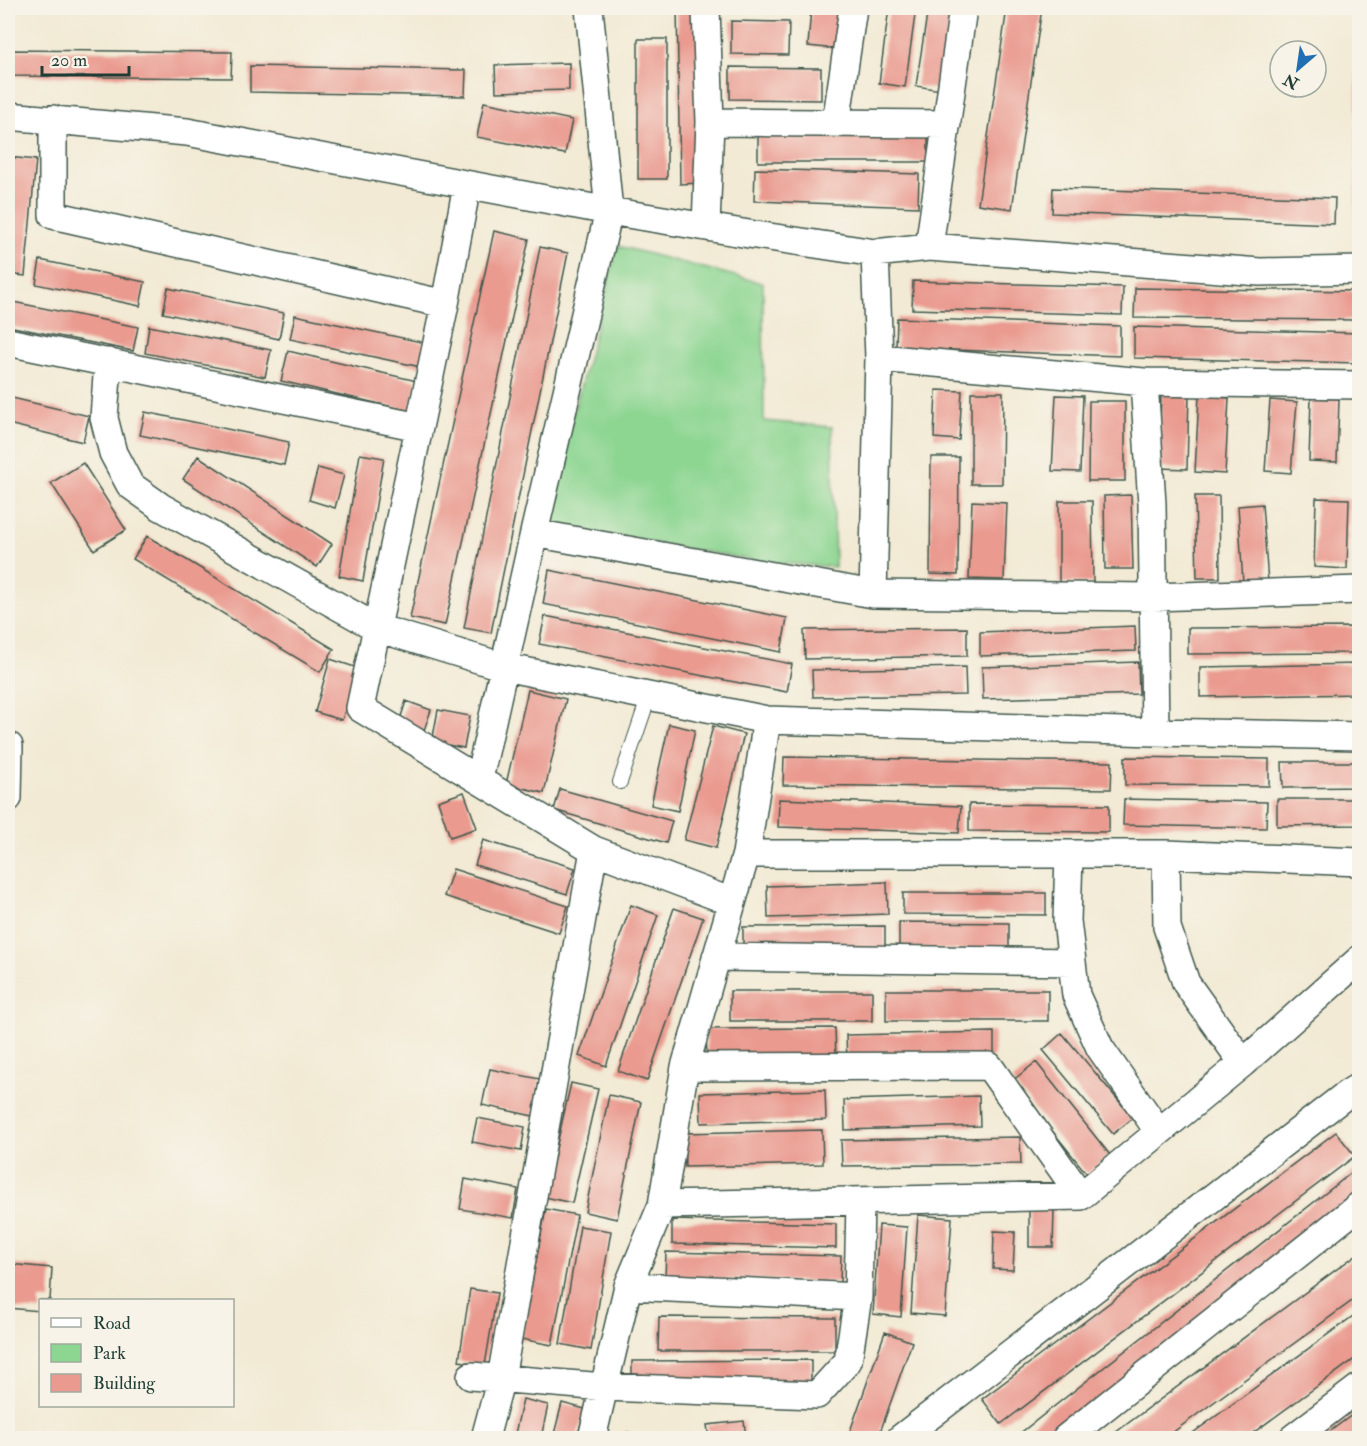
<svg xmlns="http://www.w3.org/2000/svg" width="1367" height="1446" viewBox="0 0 1367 1446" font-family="'IM FELL Double Pica',serif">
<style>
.park{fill:#8dd692;stroke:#568a63;stroke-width:1.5}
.building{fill:#ea9a8f}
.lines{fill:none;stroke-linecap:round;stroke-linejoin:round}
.service-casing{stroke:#3f574c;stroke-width:16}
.minor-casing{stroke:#3f574c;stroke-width:30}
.service{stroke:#fff;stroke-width:14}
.minor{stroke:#fff;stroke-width:27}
</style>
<rect width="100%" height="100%" fill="#f7f3e8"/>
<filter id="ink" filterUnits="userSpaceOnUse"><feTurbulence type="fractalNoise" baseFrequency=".0167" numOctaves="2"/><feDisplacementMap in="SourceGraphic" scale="12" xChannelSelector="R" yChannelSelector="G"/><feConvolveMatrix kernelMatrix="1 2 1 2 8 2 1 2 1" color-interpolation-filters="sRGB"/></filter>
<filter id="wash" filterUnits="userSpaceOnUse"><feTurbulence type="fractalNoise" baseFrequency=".008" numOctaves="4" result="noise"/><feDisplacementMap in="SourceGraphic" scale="24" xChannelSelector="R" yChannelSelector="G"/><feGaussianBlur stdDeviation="1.35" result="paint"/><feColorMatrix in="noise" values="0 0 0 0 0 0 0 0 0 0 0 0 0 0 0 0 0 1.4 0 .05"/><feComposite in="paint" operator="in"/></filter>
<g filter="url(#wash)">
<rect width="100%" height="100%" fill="#f2ead4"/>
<path class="park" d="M618,246l145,37 1,138 68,6 3,140 -70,-5 -221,-38z"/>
<g id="blocks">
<path class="building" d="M677,8h21l3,175 -21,1z
M811,8h29l-4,41 -28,-3z
M889,8h27l-11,79 -26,-4z
M928,8h24l-12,82 -24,-4z
M1007,8h35l-30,201 -34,-5z
M731,21l58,1 -1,33 -57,-1z
M1357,34h3v195h-5z
M638,39h29v140h-29z
M8,50l224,2 -1,26 -223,-2z
M569,63v27l-73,2 -1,-27z
M250,66l216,4 -1,26 -215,-4z
M730,67l91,1v32l-91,-1z
M484,102l88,18 -7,34 -88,-17z
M758,134h170v28h-170z
M8,157l28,3 -11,116 -17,-2z
M755,169l164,5 -1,33 -164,-6z
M1053,188l282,10 -1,26 -282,-11z
M494,231l35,8 -84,386 -35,-7z
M540,247l28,6 -77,380 -27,-5z
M40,260l105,22 -5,24 -104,-22z
M913,281l210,6 -1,28 -210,-6z
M168,288l116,25 -5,26 -116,-26z
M1135,288l225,3v29l-226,-2z
M8,301l130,26 -5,24 -125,-25z
M295,315l131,28 -5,24 -131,-28z
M897,318l223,8v30l-224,-8z
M149,326l122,24 -6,27 -120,-24z
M1134,327l226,6v30l-226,-5z
M288,351l129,30 -7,30 -129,-30z
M936,390l26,1 -3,49 -25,-2z
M971,392h32l-1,92h-31z
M1161,393l28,1 -2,75 -28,-1z
M1056,395l27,1 -3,76 -28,-1z
M1199,396l30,2 -4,76 -30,-2z
M8,397l81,19 -6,26 -75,-18z
M1311,398l28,1 -2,63 -28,-1z
M1270,400l27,2 -6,71 -26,-2z
M1089,401h36v80h-37z
M145,412l144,30 -5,23 -144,-30z
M360,454l24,4 -21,123 -24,-5z
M198,456l134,88 -15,23 -134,-88z
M931,457h28l-1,118 -28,-1z
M83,463l43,67 -32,20 -43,-67z
M318,468l26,7 -9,33 -26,-8z
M1131,495l2,74h-28l-1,-73z
M1195,496h24l1,82h-23z
M1316,498l33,1 -2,70 -33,-2z
M972,501l35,2 -3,77 -35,-1z
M1059,501h33l1,82h-34z
M1262,504l6,78 -25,1 -5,-77z
M147,536l187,113 -14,23 -187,-113z
M549,570l238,48 -6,34 -238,-48z
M545,616l247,48 -5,28 -248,-48z
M1135,626l1,25 -156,5v-24z
M1360,627v26l-172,1v-26z
M967,628v28l-162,3 -1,-29z
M330,659l28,9 -16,52 -27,-8z
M1138,662l1,32 -156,5 -1,-32z
M1360,664v30l-160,3v-30z
M965,667l1,28 -153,2 -1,-27z
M528,690l38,9 -22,94 -38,-9z
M406,701l25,9 -9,26 -25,-7z
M438,710l32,6 -6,32 -32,-6z
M669,724l26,6 -17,81 -27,-6z
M713,726l31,8 -28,114 -32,-8z
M784,757l328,5 -1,27 -328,-4z
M1125,757l144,2v27l-144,-1z
M1282,762h78v25l-77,1z
M560,789l112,32 -6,22 -112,-33z
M464,792l13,36 -27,9 -12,-36z
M779,799l182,7 -2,27 -181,-6z
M1124,799l143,3 -1,26 -143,-3z
M1277,799h83v26l-83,1z
M969,804l140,1v27l-140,-1z
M483,840l92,28 -8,26 -92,-29z
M453,869l115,37 -9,27 -115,-37z
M887,882l1,32 -120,4 -1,-32z
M903,893h143v22l-143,-1z
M631,905l27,10 -52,151 -27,-10z
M674,908l29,10 -56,163 -29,-10z
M899,922l110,1v28l-110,-2z
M885,926v22l-142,1v-22z
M886,990h162v31h-162z
M730,991h142v30h-142z
M835,1028l1,31 -129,1 -1,-31z
M994,1032v25l-147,4 -1,-26z
M1062,1033l71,85 -20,16 -70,-84z
M1036,1062l74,93 -23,19 -75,-93z
M490,1069l50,10 -7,37 -51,-11z
M571,1083l27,6 -26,114 -27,-6z
M825,1090l1,30 -125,3 -1,-30z
M609,1095l32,7 -24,117 -32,-7z
M979,1096l1,30 -135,4 -1,-30z
M477,1118l48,9 -4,24 -49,-9z
M822,1130l1,34 -138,3 -1,-34z
M1336,1132l19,24 -354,268 -19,-25z
M1020,1137l1,27 -179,2 -1,-26z
M1360,1166v31l-308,241h-38z
M465,1179l53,10 -5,29 -53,-9z
M546,1209l31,6 -25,130 -31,-6z
M1029,1209h25l-1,38h-24z
M918,1215l34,3 -7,98 -34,-3z
M672,1220l164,4v24l-164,-4z
M879,1225l28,2 -6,90 -28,-3z
M580,1226l31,5 -20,119 -31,-6z
M994,1231l21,1 -2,38 -20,-1z
M666,1252l175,4 -1,26 -175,-4z
M1360,1252v43l-195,143h-57z
M8,1264l44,4 -2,32h-10v11l-32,-3z
M470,1289l27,4 -12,72 -26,-4z
M1360,1311v44l-114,83h-60z
M659,1317l176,1v33h-177z
M885,1332l27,10 -34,96h-16l-13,-4z
M811,1360v23h-179v-22z
M523,1399l25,6 -7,33h-27z
M562,1403l23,6 -8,29h-24z
M1360,1409v29h-39z
M744,1421l2,17h-37l-2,-13z
M627,1432l20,6h-22z"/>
</g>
</g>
<g filter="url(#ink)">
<use href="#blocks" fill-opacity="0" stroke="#3f574c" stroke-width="1.5"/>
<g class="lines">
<defs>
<path id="service" d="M620,782l29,-86"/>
<path id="minor" d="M8,116l179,16 422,79 140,23 126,19 54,-6 331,25 100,-2
M53,119v96l392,89
M710,122l237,2
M836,123l17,-115
M467,185l-22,119 -85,404 234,142 138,52
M706,226l4,-104 -4,-114
M929,247l34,-239
M8,342l411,85
M879,358l265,24 216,3
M108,362l-4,56 9,35 17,32 31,22 216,121 127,39 263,53 388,12 205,4
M1144,382l8,122 3,228
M534,533l339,61 280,3 207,-7
M873,594l6,-236 -4,-105
M8,746h1l-1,52
M479,779l55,-246 75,-322 -20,-203
M746,854h420l194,8
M1069,854l-2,67 9,74 24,53 59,84
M1166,854l1,73 19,56 57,80
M716,957l356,5
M685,1067l304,-1 92,130
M662,1205l419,-9 162,-133 117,-104
M628,1286l230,11
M471,1376l133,11 213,8 31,-34 10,-64 2,-96
M485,1438l16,-60 93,-528
M592,1438l36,-152 34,-81 23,-138 61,-213 21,-134
M901,1438l446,-344 13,-8
M1066,1438l294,-233
M1293,1438l67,-51"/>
</defs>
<use href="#service" class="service-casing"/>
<use href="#minor" class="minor-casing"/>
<use href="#service" class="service"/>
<use href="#minor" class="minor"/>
</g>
</g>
<rect width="1367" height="1446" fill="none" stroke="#f7f3e8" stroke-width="30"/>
<rect x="39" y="1299" width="195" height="108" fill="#f7f3e8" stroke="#a1aaa0" stroke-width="1.5"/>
<rect x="51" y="1318" width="30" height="9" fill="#ffffff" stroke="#a1aaa0" stroke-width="1.5"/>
<text x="93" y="1329" font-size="18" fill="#1f3d34">Road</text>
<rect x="51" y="1344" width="30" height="18" fill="#8dd692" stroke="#a1aaa0" stroke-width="1.5"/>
<text x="93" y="1359" font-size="18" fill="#1f3d34">Park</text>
<rect x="51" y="1374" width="30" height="18" fill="#ea9a8f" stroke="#a1aaa0" stroke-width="1.5"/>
<text x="93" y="1389" font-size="18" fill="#1f3d34">Building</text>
<g transform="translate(1298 69) rotate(209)"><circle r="28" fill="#f7f3e8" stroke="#a1aaa0" stroke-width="1.5"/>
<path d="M0-4.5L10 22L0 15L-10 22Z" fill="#1f6fb2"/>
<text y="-9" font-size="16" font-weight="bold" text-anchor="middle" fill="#1f3d34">N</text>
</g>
<path d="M42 66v9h87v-9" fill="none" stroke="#1f3d34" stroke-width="3"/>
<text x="51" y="66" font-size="18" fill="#1f3d34" stroke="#f7f3e8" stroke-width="4.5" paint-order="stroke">20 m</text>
</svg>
